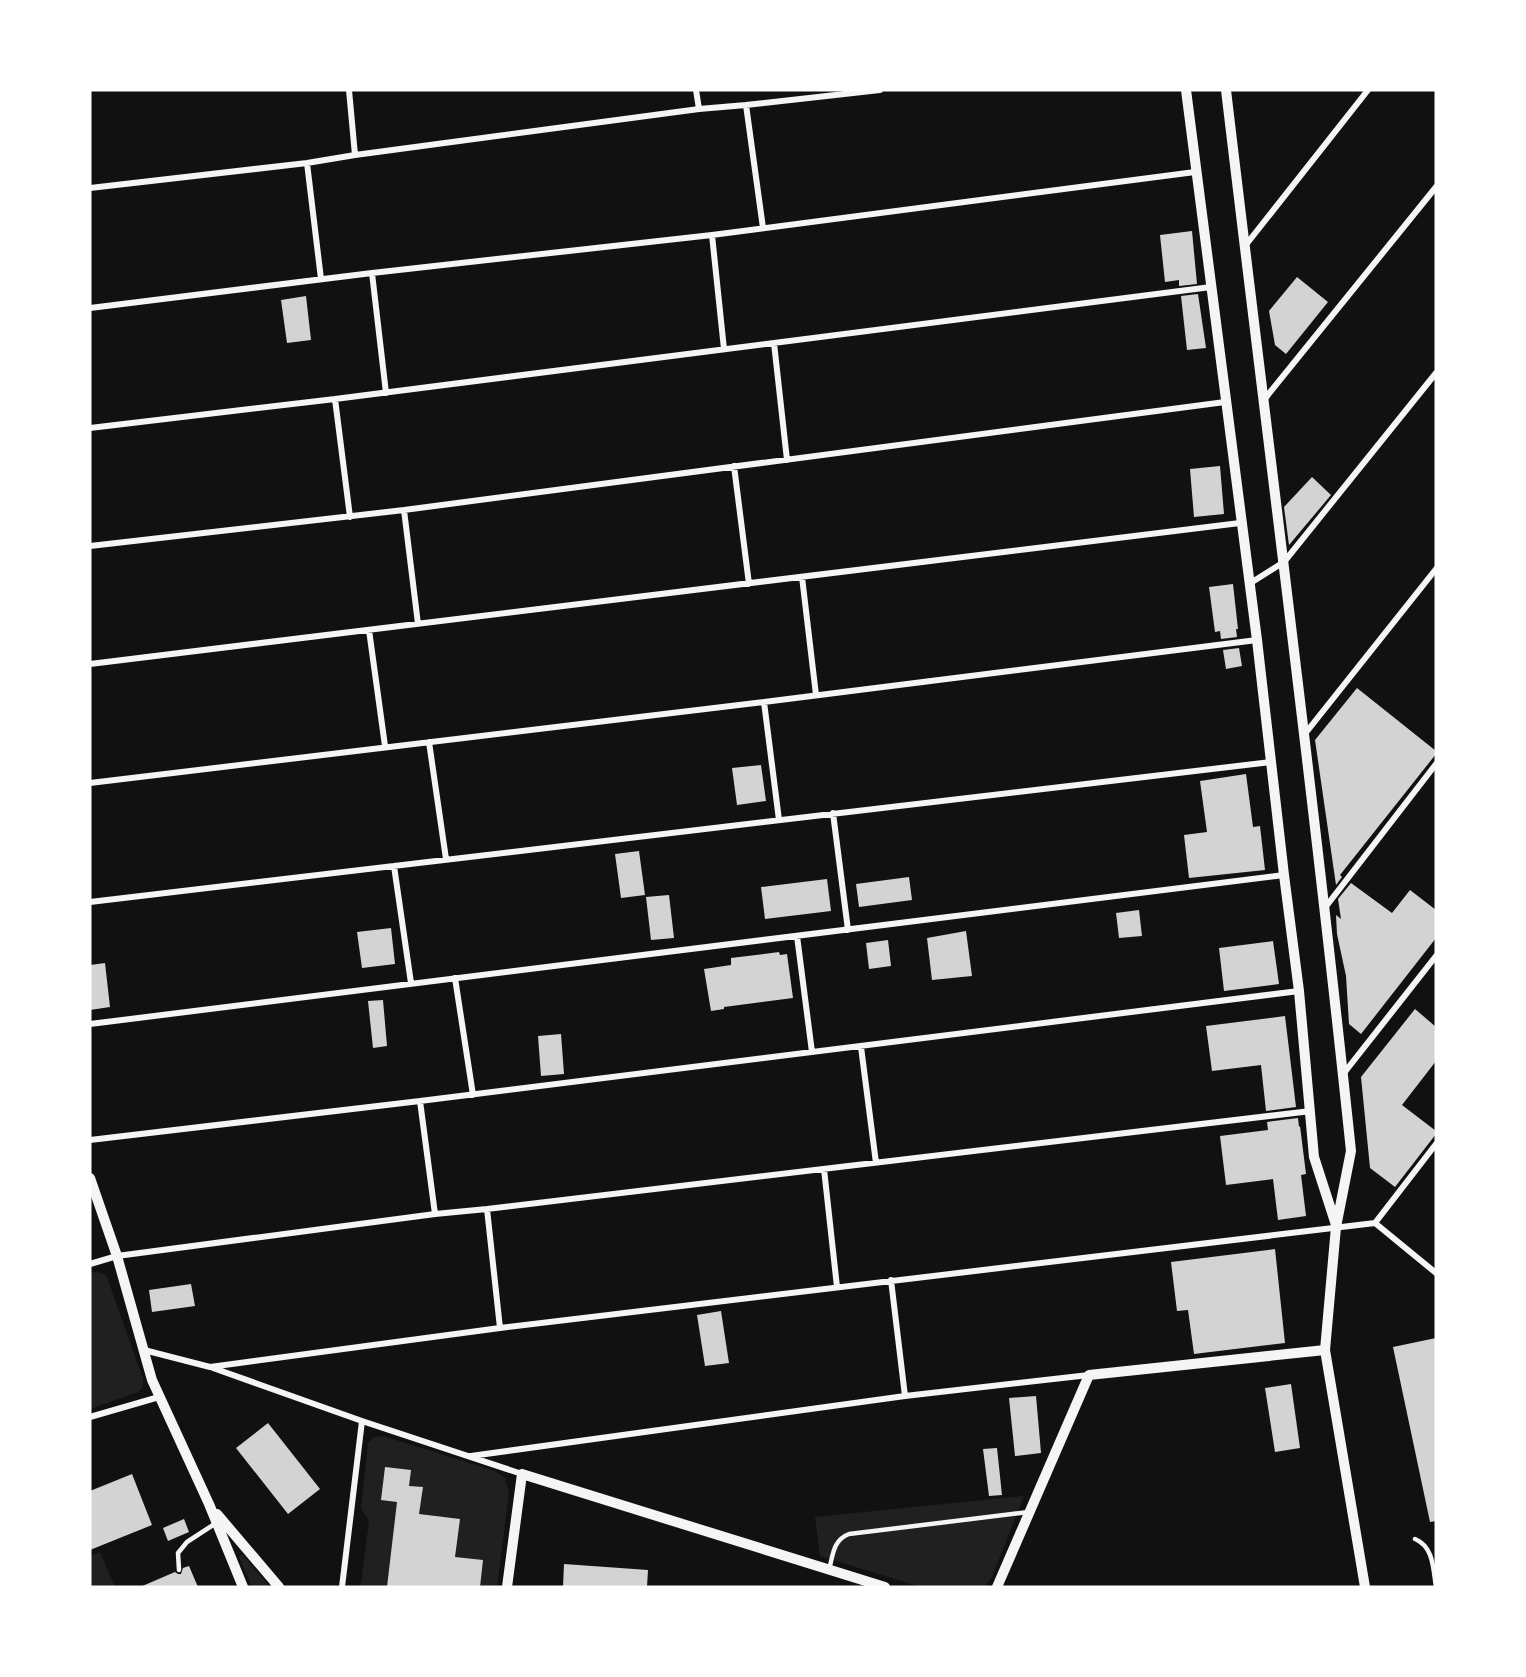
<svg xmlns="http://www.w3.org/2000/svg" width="1526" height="1677" viewBox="0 0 1526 1677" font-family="Mulish,sans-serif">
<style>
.green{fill:#202020}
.building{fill:#d3d3d3}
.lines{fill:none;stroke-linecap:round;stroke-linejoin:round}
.service{stroke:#f5f5f5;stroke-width:4.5}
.minor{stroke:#f5f5f5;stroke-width:6}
.tertiary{stroke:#f5f5f5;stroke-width:10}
</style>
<rect width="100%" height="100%" fill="#111"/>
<path class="green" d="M97,1272l7,2 3,3 36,102v8l-5,5 -48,17v-136z
M383,1436l112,35 10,7 4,14 -12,95h-140l4,-4 8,-62 -8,-13 7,-65 6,-6z
M1024,1496l-32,81 -8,10h-63l-101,-31 -5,-39z
M100,1552l15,35h-25v-31z
M242,1554l28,33h-18l-13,-30z"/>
<path class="building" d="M1192,231l5,53 -18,2v-6l-14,2 -5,-47z
M1297,277l31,25 -42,52 -11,-9 -6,-34z
M1198,294l8,54 -19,2 -6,-54z
M306,296l5,44 -24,3 -6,-43z
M1220,466l4,48 -30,3 -4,-48z
M1312,477l19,18 -42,50 -5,-38z
M1233,584l5,45h-2l1,8 -16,2 -1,-8 -5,1 -6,-45z
M1239,648l3,18 -16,3 -3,-19z
M1357,688l79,63v3l-96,121 2,2 -6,8 -21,-145z
M761,765l5,36 -29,4 -5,-37z
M1246,774l7,53 7,-1 5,44 -76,8 -5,-43 23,-3 -7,-51z
M639,851l6,44 -24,3 -6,-44z
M909,877l3,23 -53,7 -3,-23z
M827,879l4,32 -66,8 -4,-32z
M1351,883l41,30 18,-23 26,20v28l-75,96 -12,-10 -3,-48 -9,-42 -1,-19 5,4 -3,-20z
M669,895l5,43 -23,2 -5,-43z
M1139,910l3,26 -23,2 -3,-25z
M391,928l4,36 -33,4 -5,-36z
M966,931l6,45 -40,4 -5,-42z
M888,940l3,26 -22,3 -3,-26z
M1273,941l6,43 -55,7 -5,-43z
M779,952l1,3 7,-1 6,44 -69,9v2l-13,2 -7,-42 27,-4v-7z
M105,963l5,44 -20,3v-45z
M383,1000l4,46 -14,2 -5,-47z
M1415,1009l21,18v34l-34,44 34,26v3l-41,53 -25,-19 -9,-91z
M1285,1016l11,91 -30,4 -5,-46 -49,6 -6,-45z
M561,1034l3,40 -23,2 -3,-40z
M1298,1118l1,9 1,-1 6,48 -5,1 5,41 -28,4 -5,-41 -47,6 -6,-49 48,-6 -1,-8z
M1275,1249l10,94 -91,11 -6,-44 -11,1 -6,-49z
M191,1284l4,22 -43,6 -3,-22z
M721,1311l8,52 -24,3 -8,-51z
M1436,1338v183l-6,1 -37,-175z
M1291,1384l9,64 -25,4 -10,-64z
M1036,1396l5,57 -26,3 -6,-58z
M268,1423l52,66 -32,25 -52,-66z
M997,1448l5,47 -13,1 -6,-47z
M385,1467l26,3 -2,16 14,1 -4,27 41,5 -5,38 28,3 -3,27h-93l10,-85 -16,-2z
M132,1474l20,51 -62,25v-59z
M184,1519l5,13 -21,9 -5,-13z
M564,1564l84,6 -1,17h-84z
M189,1566l9,21h-58l35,-15 3,2h3l2,-6z"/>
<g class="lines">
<path class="service" d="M1415,1539c19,8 18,30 21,48
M179,1570l-1,-17 9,-11 29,-19
M829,1570c4,-15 4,-30 20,-36l180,-22"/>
<path class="minor" d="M349,90l6,65
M696,90l3,19
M746,105l17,123
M307,163l14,116
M90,188l217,-25 48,-8 344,-46 47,-4 134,-15
M712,235l12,114
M1245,246l123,-156
M372,273l14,120
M90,308l282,-35 340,-38 483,-63
M774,343l13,117
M335,399l15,118
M1263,401l173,-214
M90,428l245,-29 876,-112
M734,466l15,118
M404,510l14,114
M90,546l314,-36 821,-108
M802,577l14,118
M1249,584l35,-22 152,-189
M369,630l16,116
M90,664l1150,-141
M764,702l15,118
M1304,735l132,-166
M429,742l17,117
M90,783l674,-81 493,-62
M833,813l15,117
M394,866l17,117
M90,902l1181,-140
M1324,909l112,-145
M797,936l15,116
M455,978l18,117
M90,1024l1194,-149
M861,1047l15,116
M1344,1073l92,-117
M420,1101l15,113
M90,1140l330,-39 879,-110
M824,1169l13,118
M487,1209l13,119
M1375,1223l61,-79
M1375,1223l61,50
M90,1264l27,-8 318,-42 52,-5 824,-98
M891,1280l14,116
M144,1350l66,17 290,-39 875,-105
M213,1368l149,53 160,53
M90,1417l69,-20
M471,1456l434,-60 184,-21
M342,1587l20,-166"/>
<path class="tertiary" d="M1186,90l71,550 27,235 15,116 15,166 22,68
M1226,90c42,354 88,707 125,1061l-15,76 -11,123 40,237
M90,1178l27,78 35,124 57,124 34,83
M217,1514l62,73
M507,1587l15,-113 363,113
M997,1587l92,-212 236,-25"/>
</g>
<rect width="1526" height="1677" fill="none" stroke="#ffffff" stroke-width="183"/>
</svg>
